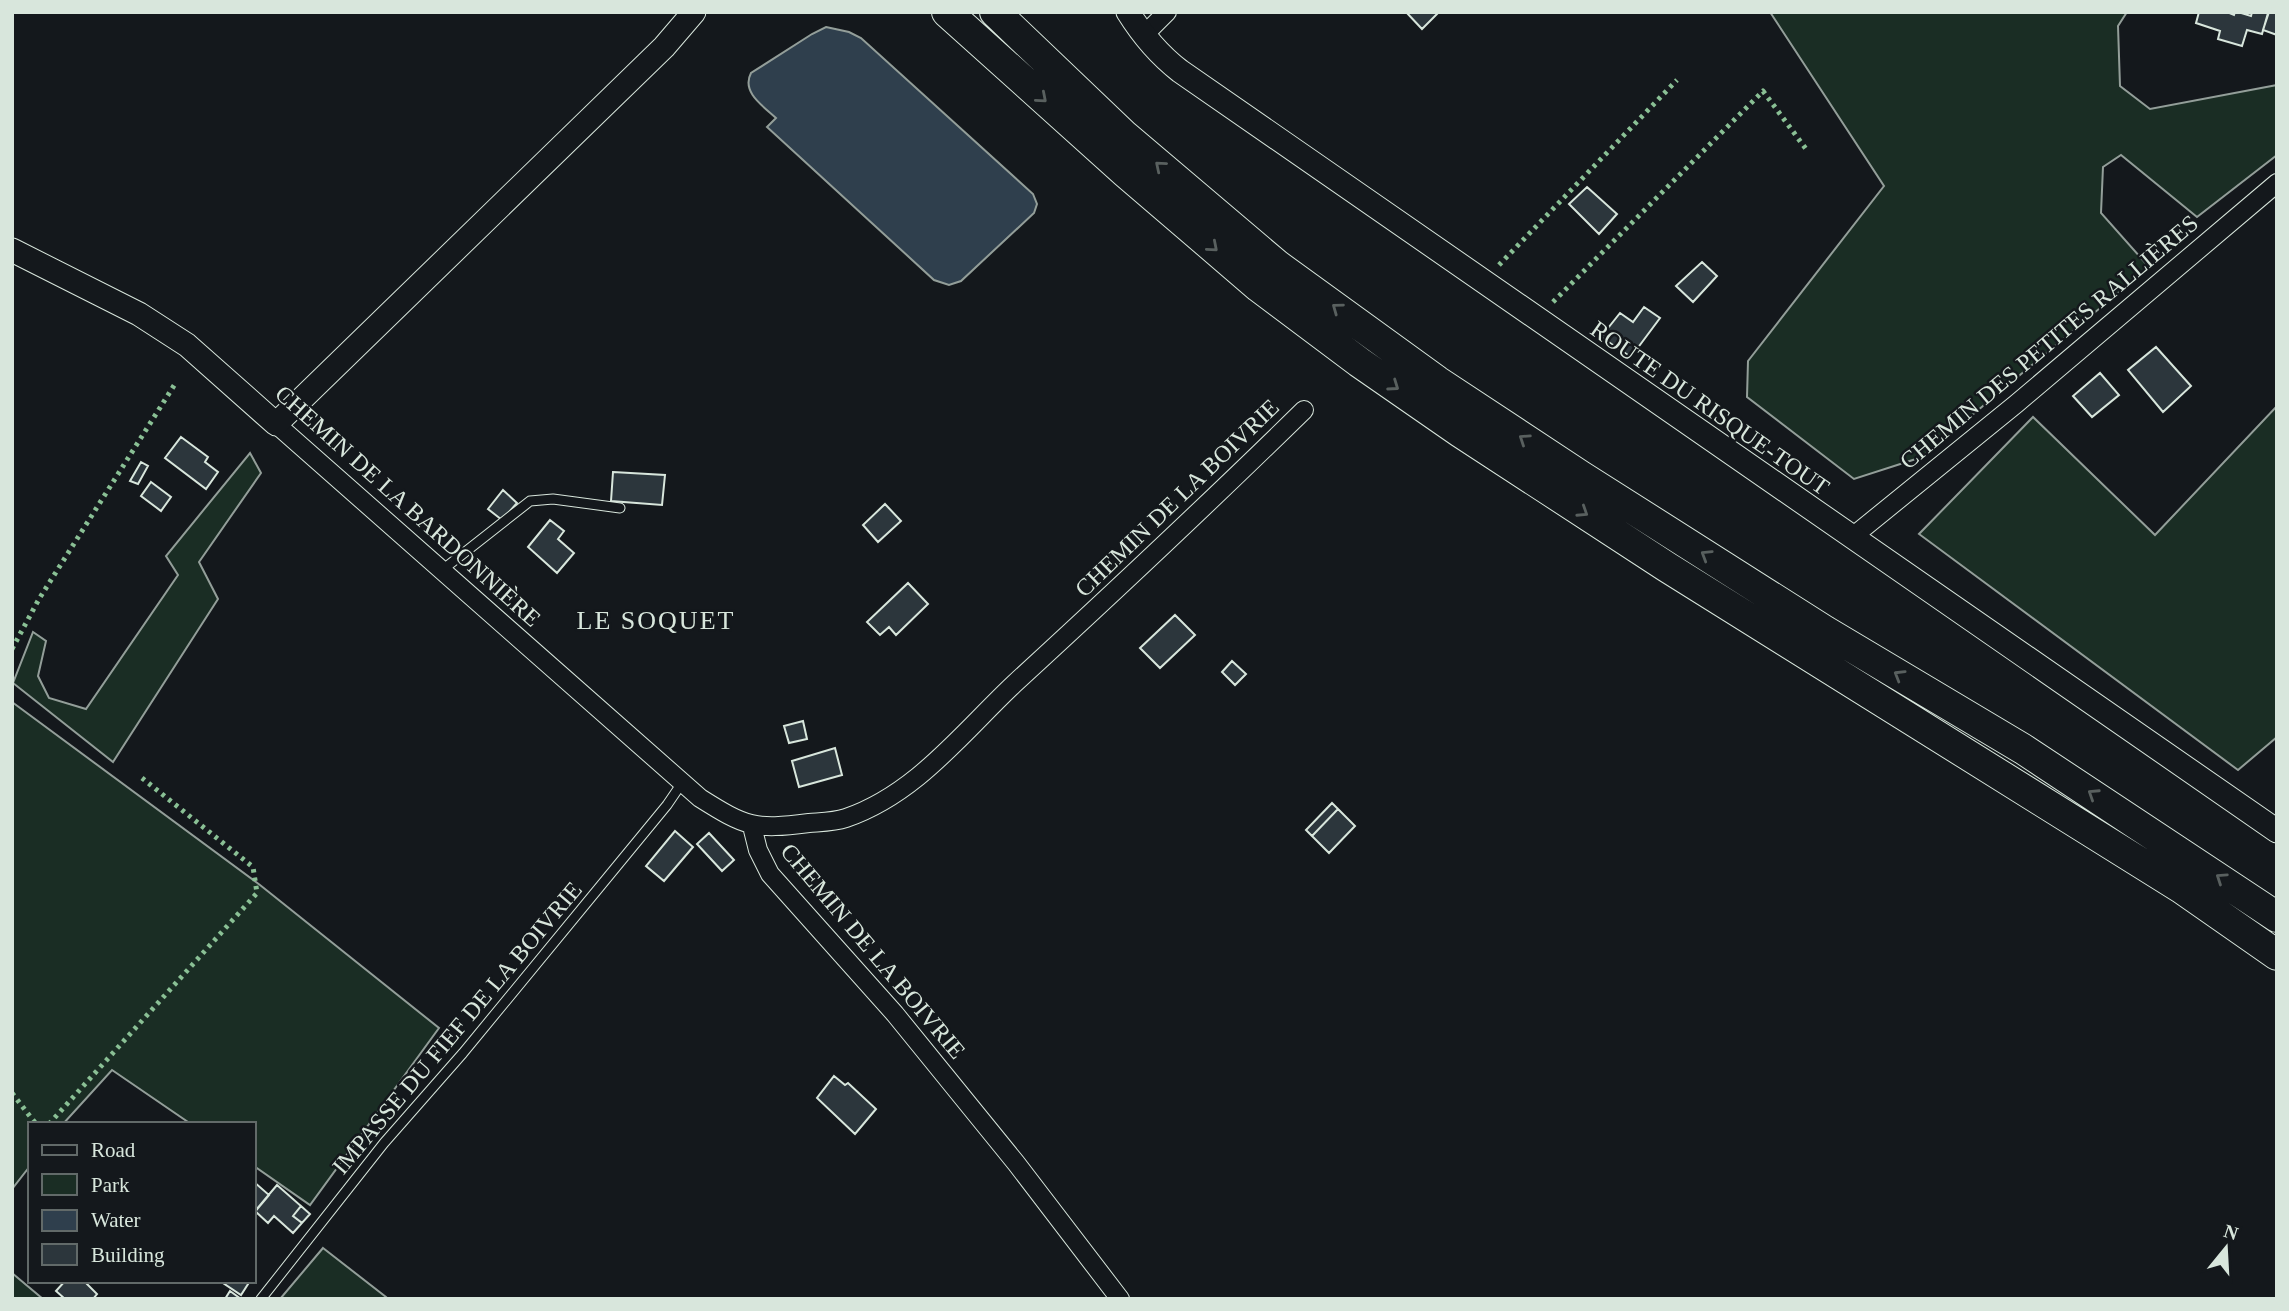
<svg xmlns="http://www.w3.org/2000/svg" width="2289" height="1311" viewBox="0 0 2289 1311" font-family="'Times New Roman',serif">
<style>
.green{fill:#1a2d24;stroke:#939e99;stroke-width:2}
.water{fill:#2f3f4d;stroke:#939e99;stroke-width:2}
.building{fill:#2c363c;stroke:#d8e6dc;stroke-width:2}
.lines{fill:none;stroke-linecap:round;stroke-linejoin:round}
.service-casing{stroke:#d8e6dc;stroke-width:11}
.minor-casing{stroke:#d8e6dc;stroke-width:20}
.tertiary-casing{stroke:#d8e6dc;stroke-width:25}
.trunk-casing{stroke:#d8e6dc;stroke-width:32}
.service{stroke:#14181c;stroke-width:9}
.minor{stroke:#14181c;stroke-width:18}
.tertiary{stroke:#14181c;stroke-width:23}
.trunk{stroke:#14181c;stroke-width:30}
.hedge{stroke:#8ac095;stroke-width:5;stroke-dasharray:3.5 5;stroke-linecap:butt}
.oneway{stroke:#59605f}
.labels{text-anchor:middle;stroke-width:5;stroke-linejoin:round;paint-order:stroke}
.street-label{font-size:24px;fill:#d8e6dc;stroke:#14181c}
.neighbourhood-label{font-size:26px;letter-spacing:2px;fill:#d8e6dc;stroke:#14181c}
</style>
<rect width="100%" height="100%" fill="#14181c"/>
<path class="green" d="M1770,12h357l-9,14 2,60 30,23 127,-24v70l-80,62 -76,-62 -18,12 -2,46 48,54 -227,190 -68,22 -107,-82 1,-36 136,-175z
M2277,406v331l-39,33 -319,-236 114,-117 122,118z
M250,453l11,20 -62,89 19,37 -105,163 -100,-79 20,-51 13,9 -8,35 11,22 37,11 92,-134 -12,-19z
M12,702l248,183 179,143 -129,177 -56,-39v-42h-63l-79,-54 -49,54h-33v42l-18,23z
M323,1248l63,49 2,2h-108z
M12,1273l31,26h-31z"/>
<path class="water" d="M826,27l23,5 12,6 172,156 4,10 -3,9 -73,68 -12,4 -15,-5 -167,-153 9,-9c-13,-12 -35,-26 -25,-45l61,-39z"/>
<path class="building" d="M1406,12h33l-17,17z
M2199,12h28l7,3 1,-3h3l13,4 1,-4 16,1 -6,21 -15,-4 -5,16 -24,-7 2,-8 -24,-8z
M2269,12h8v23l-14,-5z
M1587,187l30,27 -18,20 -30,-30z
M1702,262l15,14 -24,26 -17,-16z
M1644,307l16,11 -29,39 -30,-20 19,-24 13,9z
M2156,347l35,39 -28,26 -35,-42z
M2100,373l19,22 -27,22 -19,-21z
M181,437l27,20 -3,5 13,10 -12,17 -41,-31z
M141,462l7,4 -10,18 -8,-3z
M613,472l52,3 -3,30 -51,-4z
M151,482l20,15 -10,14 -20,-15z
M503,490l14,13 -15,17 -14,-11z
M885,504l16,17 -23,21 -15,-17z
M550,520l14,11 -6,8 16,14 -17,20 -29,-26z
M908,583l20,21 -32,31 -7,-8 -9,8 -13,-13z
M1175,615l20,20 -35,33 -20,-20z
M1232,661l14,13 -11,11 -13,-13z
M803,721l4,18 -18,4 -5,-17z
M835,748l7,27 -43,12 -7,-26z
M1332,803l6,6 -26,27 -6,-6z
M1338,809l17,17 -26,27 -17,-17z
M675,831l18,16 -29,34 -18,-15z
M709,833l25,27 -12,11 -25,-27z
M834,1076l11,9 3,-2 28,26 -21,25 -38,-36z
M254,1182l15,13 -15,18z
M277,1185l24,21 -8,10 9,7 -9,10 -19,-17 -6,7 -13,-12z
M301,1206l9,8 -8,9 -9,-7z
M65,1281h19l13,13 -4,5h-28l-9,-8z
M220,1281h30l-9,14z
M230,1291l11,8h-16z"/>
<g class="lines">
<defs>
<path id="service" d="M441,571l89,-70 23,-2 67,9
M261,1299l123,-156 79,-90 204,-248 15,-22"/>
<path id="minor" d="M1143,36l24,-24
M276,424l424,374c46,29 54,32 109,25 12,-1 25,-1 37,-5 70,-24 116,-85 168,-134 98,-90 195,-181 290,-274
M1851,538l165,-134 261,-221
M752,826l6,24 12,24 125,140 121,149 104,136"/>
<path id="tertiary" d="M1128,12c15,24 30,42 52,59l1097,760
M12,250l127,64 48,31 89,79 388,-377 30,-35"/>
<path id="trunk" d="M947,12l178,160 134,115 100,75 101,70 207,135 514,321 96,67
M995,12l130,124 152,129 160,116 144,95 244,155 198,118 254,168"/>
</defs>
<use href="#service" class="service-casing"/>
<use href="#minor" class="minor-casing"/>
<use href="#tertiary" class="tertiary-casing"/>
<use href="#trunk" class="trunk-casing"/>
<use href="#service" class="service"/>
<use href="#minor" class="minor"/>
<use href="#tertiary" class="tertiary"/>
<use href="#trunk" class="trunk"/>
<path class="hedge" d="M1499,265l178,-185
M1553,302l210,-211 43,58
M12,649l27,-50 136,-215
M12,1093l24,31
M49,1124l208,-231 -4,-26 -111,-89"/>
</g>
<defs><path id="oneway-chevron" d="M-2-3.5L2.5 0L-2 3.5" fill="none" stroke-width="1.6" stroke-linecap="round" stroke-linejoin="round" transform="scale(1.75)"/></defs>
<g class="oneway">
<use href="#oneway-chevron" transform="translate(1042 98) rotate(41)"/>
<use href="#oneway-chevron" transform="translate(1160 166) rotate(-140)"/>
<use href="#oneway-chevron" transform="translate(1213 247) rotate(41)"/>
<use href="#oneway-chevron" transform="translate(1337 308) rotate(-144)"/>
<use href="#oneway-chevron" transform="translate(1394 386) rotate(35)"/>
<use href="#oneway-chevron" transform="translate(1524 439) rotate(-146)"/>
<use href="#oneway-chevron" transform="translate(1583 512) rotate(33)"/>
<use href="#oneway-chevron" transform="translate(1706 555) rotate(-148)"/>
<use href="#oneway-chevron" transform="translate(1899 675) rotate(-149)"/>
<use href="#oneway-chevron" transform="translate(2093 794) rotate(-147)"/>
<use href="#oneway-chevron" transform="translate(2221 878) rotate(-146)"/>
</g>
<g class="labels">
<g class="street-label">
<text transform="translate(2049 342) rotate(-40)" y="8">CHEMIN DES PETITES RALLIÈRES</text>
<text transform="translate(1710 408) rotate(35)" y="8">ROUTE DU RISQUE-TOUT</text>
<text transform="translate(1177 498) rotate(-44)" y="8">CHEMIN DE LA BOIVRIE</text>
<text transform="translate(408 506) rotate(42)" y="8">CHEMIN DE LA BARDONNIÈRE</text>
<text transform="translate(873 951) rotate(50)" y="8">CHEMIN DE LA BOIVRIE</text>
<text transform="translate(457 1028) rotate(-50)" y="8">IMPASSE DU FIEF DE LA BOIVRIE</text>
</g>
<g class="neighbourhood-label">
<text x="656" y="629">LE SOQUET</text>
</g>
</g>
<rect width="2289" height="1311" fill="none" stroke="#d8e6dc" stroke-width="28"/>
<rect x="28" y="1122" width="228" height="161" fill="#14181c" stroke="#626a69" stroke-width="2"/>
<rect x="42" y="1145" width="35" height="10" fill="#14181c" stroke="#626a69" stroke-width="2"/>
<text x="91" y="1157" font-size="21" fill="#d8e6dc">Road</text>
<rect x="42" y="1174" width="35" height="21" fill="#1a2d24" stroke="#626a69" stroke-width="2"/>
<text x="91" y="1192" font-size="21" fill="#d8e6dc">Park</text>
<rect x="42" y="1210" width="35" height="21" fill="#2f3f4d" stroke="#626a69" stroke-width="2"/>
<text x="91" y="1227" font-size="21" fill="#d8e6dc">Water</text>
<rect x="42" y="1244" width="35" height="21" fill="#2c363c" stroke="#626a69" stroke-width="2"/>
<text x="91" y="1262" font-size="21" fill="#d8e6dc">Building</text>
<g transform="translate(2226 1248) rotate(18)" stroke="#14181c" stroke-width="5" paint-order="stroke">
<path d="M0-5L12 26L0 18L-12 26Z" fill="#d8e6dc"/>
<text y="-10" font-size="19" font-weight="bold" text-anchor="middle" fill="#d8e6dc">N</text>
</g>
</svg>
